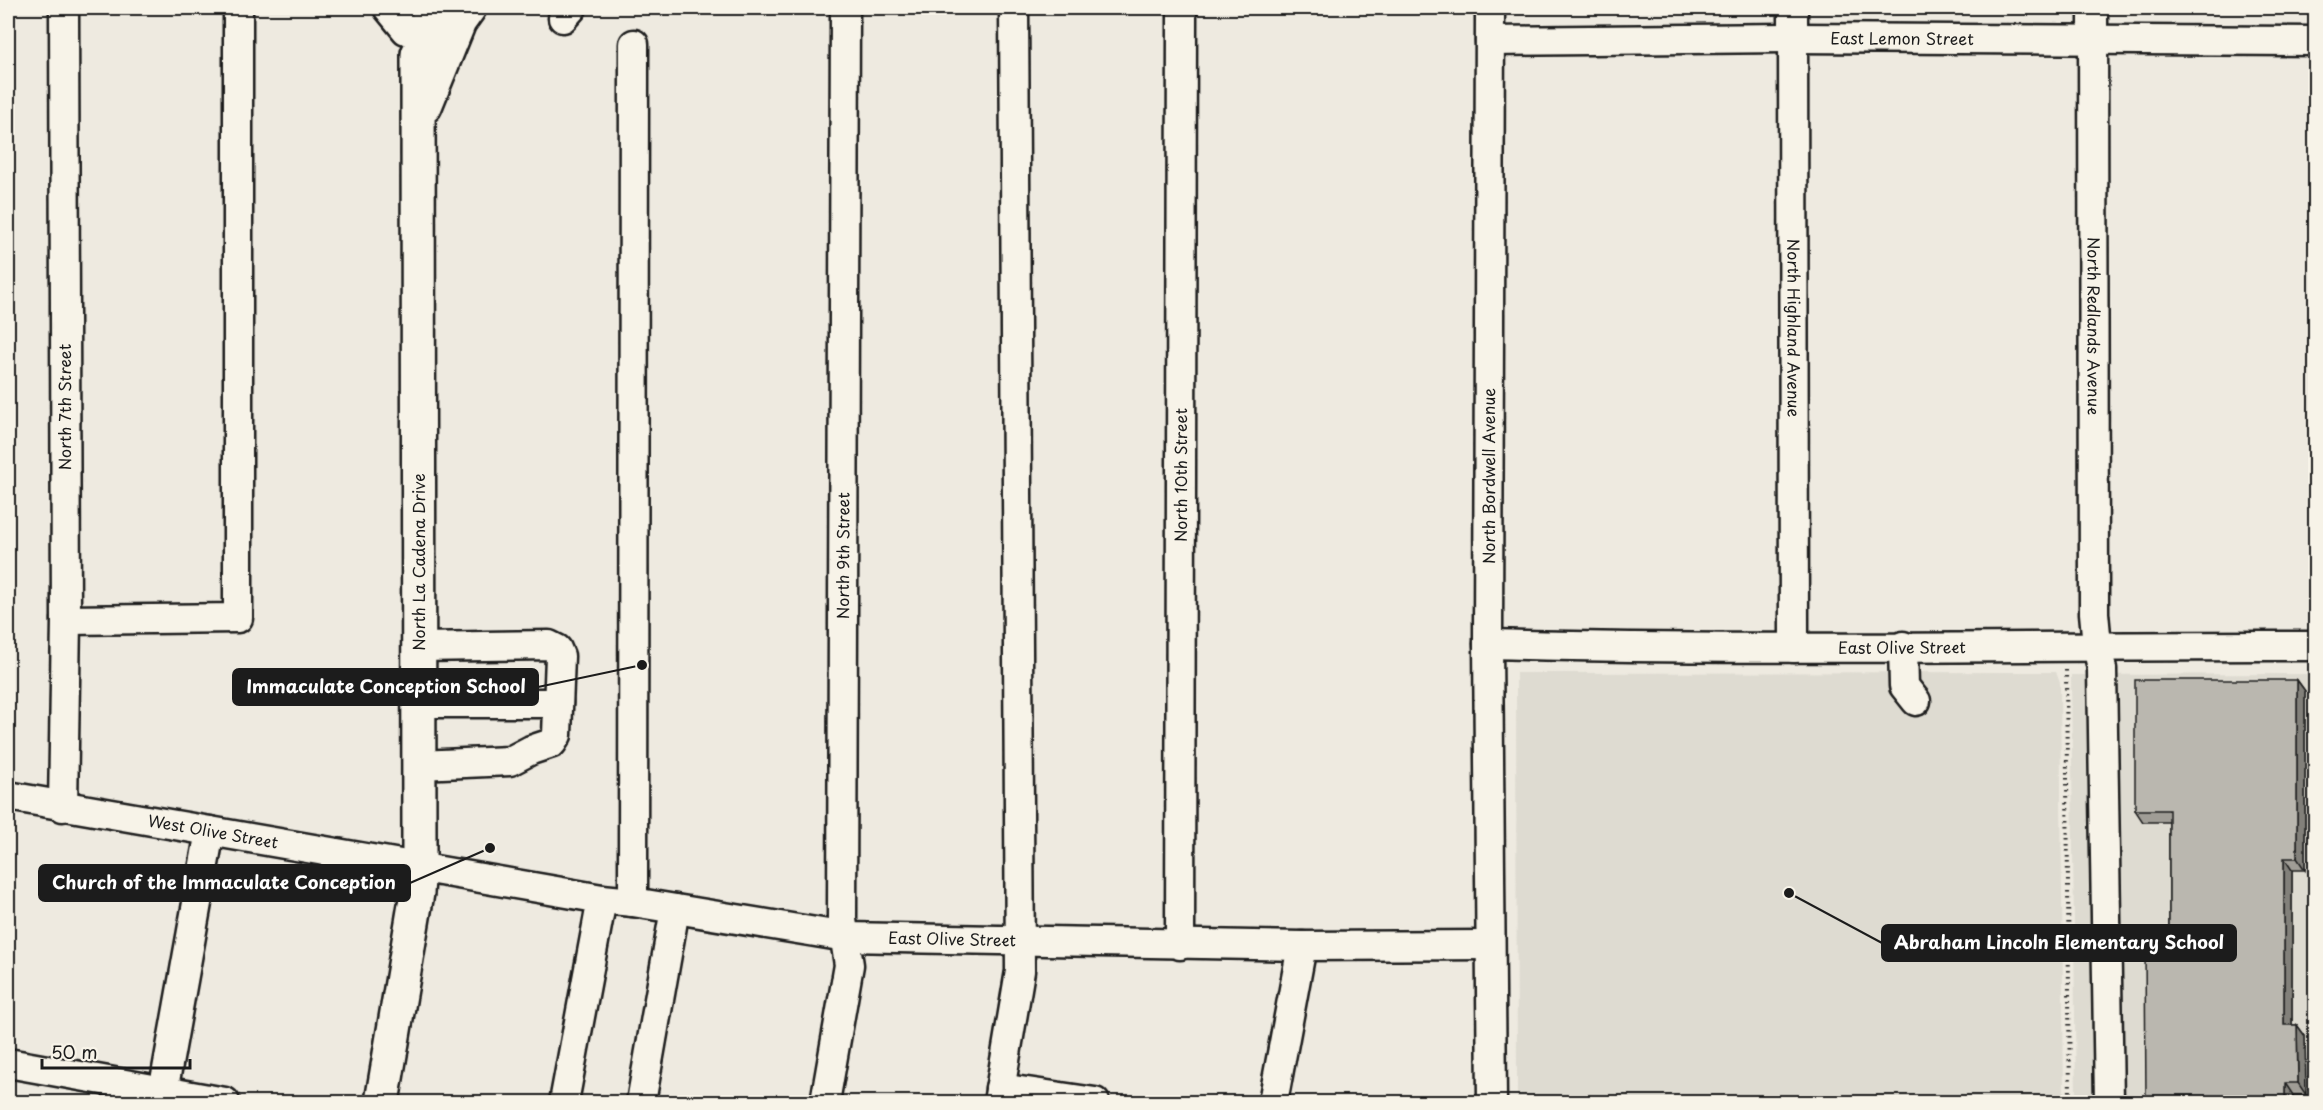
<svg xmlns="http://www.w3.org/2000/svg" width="2323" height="1110" viewBox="0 0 2323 1110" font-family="'Playpen Sans',sans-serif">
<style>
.built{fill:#dedbd1}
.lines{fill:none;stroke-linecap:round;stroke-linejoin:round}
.minor-casing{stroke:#1c1c1c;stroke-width:33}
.major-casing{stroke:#1c1c1c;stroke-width:38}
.path{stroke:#1c1c1c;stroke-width:4;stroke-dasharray:1.5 4.5;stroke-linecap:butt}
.minor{stroke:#f7f3e8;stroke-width:28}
.major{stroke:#f7f3e8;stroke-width:33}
.wall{fill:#a09d96;stroke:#1c1c1c;stroke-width:1.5}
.shaded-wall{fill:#82807a;stroke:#1c1c1c;stroke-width:1.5}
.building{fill:#bab7af;stroke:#1c1c1c;stroke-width:1.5}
.labels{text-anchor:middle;stroke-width:4.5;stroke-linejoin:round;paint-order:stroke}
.street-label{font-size:16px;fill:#1c1c1c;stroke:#f7f3e8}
.leader{fill:none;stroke:#1c1c1c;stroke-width:2}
.callout-dot{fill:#1c1c1c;stroke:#f7f3e8;stroke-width:2}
.callout{fill:#1c1c1c;stroke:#1c1c1c;stroke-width:2}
.callout-label{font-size:18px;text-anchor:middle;font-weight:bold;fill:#fff}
</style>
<rect width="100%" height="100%" fill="#eeeae0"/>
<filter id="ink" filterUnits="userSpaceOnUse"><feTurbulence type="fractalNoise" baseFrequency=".0167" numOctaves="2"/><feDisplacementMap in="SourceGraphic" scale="12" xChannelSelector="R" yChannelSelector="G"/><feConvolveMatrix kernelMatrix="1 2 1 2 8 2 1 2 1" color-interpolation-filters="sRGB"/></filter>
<g filter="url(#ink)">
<path class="built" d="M2056,672l4,11 4,419h-547l-1,-429z
M2315,674v428h-239l-5,-427z"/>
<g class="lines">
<defs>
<g id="minor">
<path d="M388,8l18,22"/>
<path d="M1490,8l-2,636 4,458"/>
<path id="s1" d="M1793,8l1,640"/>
<path id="s2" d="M2093,8l1,605 3,32 5,24 7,433"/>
<path d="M563,18l9,-10"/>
<path id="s3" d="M1490,41l303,-3 523,3"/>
<path d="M66,620l172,-2v-610"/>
<path id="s4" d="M1488,644c276,8 552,1 828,2"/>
<path d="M1903,646l1,40 12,15"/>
<path d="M419,647l130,-2 8,4 3,7 -3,79 -5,8 -21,7 -21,11 -91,4"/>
<path d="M419,703h139"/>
<path id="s5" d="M8,796l594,103 31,3 213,35 456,9 188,-1"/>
<path d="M63,807l3,-187 -2,-612"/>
<path d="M633,902l1,-858"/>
<path id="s6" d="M1180,945l2,-937"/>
<path d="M8,1063l217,39"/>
<path d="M1000,1088l95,14"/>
<path d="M163,1092l47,-261"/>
<path d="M564,1102l38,-203"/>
<path d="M641,1102l34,-193"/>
<path id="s7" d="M825,1102l24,-137 -7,-45 3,-912"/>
<path d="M998,1102l22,-131 -6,-963"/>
<path d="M1273,1102l29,-156"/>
</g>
<path id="major" d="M425,106l34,-84 10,-14
M382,1102l35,-209 2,-26 -1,-813 10,-21 1,-25"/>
</defs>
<use href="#minor" class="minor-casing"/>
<use href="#major" class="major-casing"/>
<path class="path" d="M2066,670l4,432"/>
<use href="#minor" class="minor"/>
<use href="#major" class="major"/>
</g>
<path class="wall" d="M2297,680l8,11v179h-13v155h5l8,11 1,59h-13v7l-124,-156v-124h-26l-8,-12z"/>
<path class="shaded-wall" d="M2297,680l8,11v179l-8,-12z
M2284,858l8,12v166l-8,-11z
M2297,1025l8,11 1,59 -8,-12z
M2285,1083l8,12v7h-8z"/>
<path class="building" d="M2135,680h162v178h-13v167h13l1,58h-13v19h-139l-1,-156h24v-136h-34z"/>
</g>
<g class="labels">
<g class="street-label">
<text dy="6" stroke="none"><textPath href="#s3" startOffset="412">East Lemon Street</textPath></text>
<text dy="6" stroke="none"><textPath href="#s2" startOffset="318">North Redlands Avenue</textPath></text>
<text dy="6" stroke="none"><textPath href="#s1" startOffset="320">North Highland Avenue</textPath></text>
<text transform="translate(65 407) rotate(-90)" y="6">North 7th Street</text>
<text dy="6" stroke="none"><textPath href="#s6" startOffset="470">North 10th Street</textPath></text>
<text transform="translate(1489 476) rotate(-90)" y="6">North Bordwell Avenue</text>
<text dy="6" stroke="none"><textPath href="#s7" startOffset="549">North 9th Street</textPath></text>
<text transform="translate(419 562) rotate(-90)" y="6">North La Cadena Drive</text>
<text dy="6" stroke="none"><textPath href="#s4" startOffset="414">East Olive Street</textPath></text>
<text dy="6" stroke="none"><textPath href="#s5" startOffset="208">West Olive Street</textPath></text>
<text dy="6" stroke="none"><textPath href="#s5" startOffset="956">East Olive Street</textPath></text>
</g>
</g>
<path class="leader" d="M642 665L538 687M490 848L410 883M1789 893L1882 943"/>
<g class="callout-dot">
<circle cx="642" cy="665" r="6"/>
<circle cx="490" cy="848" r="6"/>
<circle cx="1789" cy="893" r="6"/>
</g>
<g class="callout">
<rect x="233" y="669" width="305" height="36" rx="6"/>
<rect x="39" y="865" width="371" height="36" rx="6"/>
<rect x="1882" y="925" width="354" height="36" rx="6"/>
</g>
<g class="callout-label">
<text x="386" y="693">Immaculate Conception School</text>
<text x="224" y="889">Church of the Immaculate Conception</text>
<text x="2059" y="949">Abraham Lincoln Elementary School</text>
</g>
<rect width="2323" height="1110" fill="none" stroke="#f7f3e8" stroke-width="30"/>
<rect x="15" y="15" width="2293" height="1080" fill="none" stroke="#1c1c1c" stroke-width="2" filter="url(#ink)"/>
<path d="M42 1059v9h148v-9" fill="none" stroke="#1c1c1c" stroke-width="3"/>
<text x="51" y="1059" font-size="18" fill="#1c1c1c" stroke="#f7f3e8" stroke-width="4.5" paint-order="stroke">50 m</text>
</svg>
